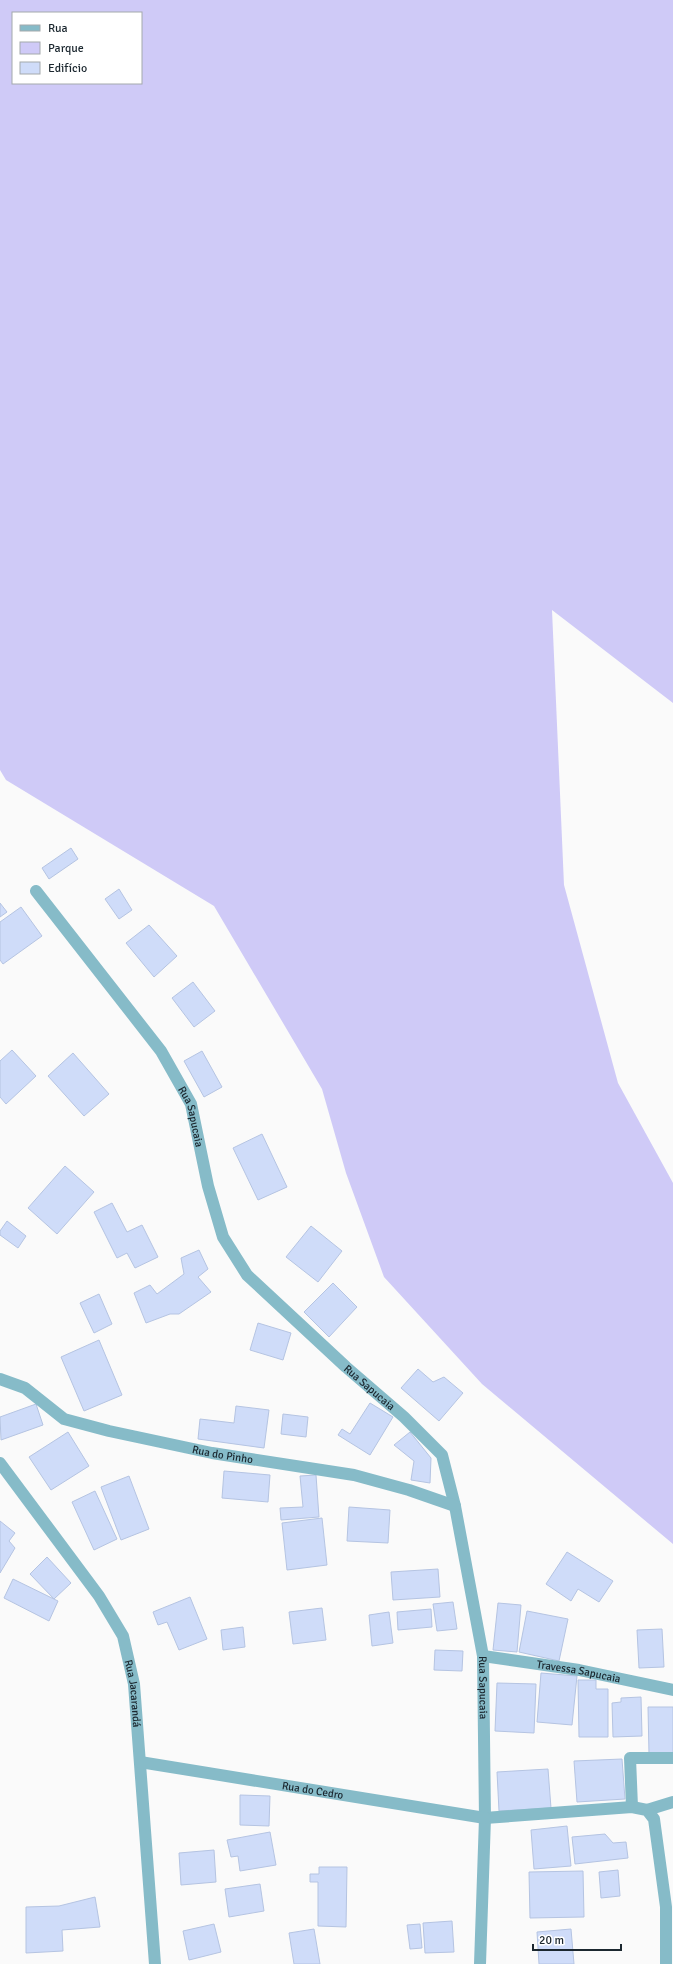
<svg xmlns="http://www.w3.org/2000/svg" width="673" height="1964" viewBox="0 0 673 1964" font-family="Signika,sans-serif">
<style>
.green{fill:#cfcaf7;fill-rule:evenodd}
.building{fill:#cfdcf9;stroke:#b5c4e2}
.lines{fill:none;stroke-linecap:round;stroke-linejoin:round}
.service{stroke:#86bbc8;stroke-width:12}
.minor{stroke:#86bbc8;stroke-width:12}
.labels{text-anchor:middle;stroke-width:3;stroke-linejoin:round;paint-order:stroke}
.street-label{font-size:11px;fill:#1b272f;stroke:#fff}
</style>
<rect width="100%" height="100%" fill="#fafafa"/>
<path class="green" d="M0,0h673v703l-121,-93 12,275 54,198 55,100v361l-191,-160 -98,-107 -38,-104 -24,-84 -108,-183 -208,-126 -6,-10zM13,13h128v70h-128z"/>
<path class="building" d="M71,848l7,11 -29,20 -7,-11z
M119,889l13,21 -13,9 -14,-20z
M0,903l7,9 -7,5z
M21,907l21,29 -39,28 -3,-4v-38z
M149,925l28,31 -23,21 -28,-34z
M193,982l22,29 -21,16 -22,-29z
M12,1050l24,26 -30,28 -6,-7v-36z
M202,1051l20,36 -18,10 -20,-36z
M73,1053l36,41 -25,22 -36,-40z
M262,1134l25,53 -29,13 -25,-52z
M65,1166l29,26 -37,42 -29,-26z
M112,1203l15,29 15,-7 16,32 -23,11 -8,-15 -10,5 -23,-46z
M7,1221l19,15 -8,12 -18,-13v-4z
M311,1226l31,25 -24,31 -32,-25z
M199,1250l9,19 -10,8 13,15 -32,22h-9l-24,9 -12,-30 16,-8 7,9 27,-20 -3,-16z
M333,1283l24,24 -28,30 -25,-25z
M99,1294l13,30 -18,9 -14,-30z
M258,1323l33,10 -8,27 -33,-10z
M99,1340l23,55 -38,16 -23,-54z
M418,1369l15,13 11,-5 19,16 -24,28 -38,-33z
M370,1403l23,14 -23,38 -32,-20 4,-6 8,5z
M36,1404l7,21 -42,15 -1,-23z
M236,1406l33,4 -5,38 -66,-9 2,-20 34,4z
M283,1414l25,3 -2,20 -25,-3z
M68,1432l21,34 -38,24 -22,-33z
M410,1432l21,26 -1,25 -19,-3 3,-19 -20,-16z
M224,1471l46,4 -2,27 -46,-4z
M316,1475l3,42 -38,3 -1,-12 23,-1 -3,-31z
M129,1476l20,53 -28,11 -20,-53z
M95,1491l22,48 -23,11 -22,-48z
M349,1507l41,3 -2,33 -41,-2z
M322,1518l5,47 -40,5 -5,-47z
M0,1521l15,12 -6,8 6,7 -15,25z
M567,1552l46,29 -14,21 -21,-13 -7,12 -25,-17z
M47,1557l24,26 -17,16 -24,-25z
M438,1569l2,28 -47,3 -2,-28z
M13,1579l45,22 -9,20 -45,-23z
M190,1597l17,42 -28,11 -12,-28 -9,3 -5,-13z
M453,1602l4,27 -20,2 -4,-27z
M498,1603l23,2 -4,47 -24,-2z
M322,1608l4,32 -33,4 -4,-32z
M431,1609l1,18 -34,3 -1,-18z
M527,1611l41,8 -9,42 -40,-9z
M389,1612l4,31 -21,3 -3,-31z
M243,1627l2,20 -22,3 -2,-20z
M662,1629l2,38 -25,1 -2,-38z
M435,1650l28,1 -1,20 -28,-1z
M541,1673l36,3 -5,49 -35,-3z
M578,1680h18v9h12v48h-29z
M497,1683l39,1 -2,49 -39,-2z
M641,1697l1,39 -29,1 -1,-34 9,-1v-4z
M648,1707h25v47h-24z
M622,1759l3,40 -48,3 -3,-41z
M548,1769l3,39 -52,3 -2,-39z
M240,1795l30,1 -1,30 -29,-1z
M567,1826l4,40 -37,3 -3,-39z
M270,1832l6,33 -36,6 -2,-15 -7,1 -4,-17z
M605,1834l8,9 13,-1 2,16 -53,6 -3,-27z
M214,1850l2,32 -35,3 -2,-32z
M319,1867h28l-1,60 -28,-1v-44h-8v-8h9z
M618,1870l2,26 -19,2 -2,-26z
M583,1871l1,46 -54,1 -1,-46z
M260,1884l4,27 -35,6 -4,-28z
M95,1897l5,30 -38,3 1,21 -37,2v-46l33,-1z
M452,1921l2,31 -29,1 -2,-30z
M214,1924l7,28 -32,8 -6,-29z
M420,1924l2,24 -12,1 -3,-24z
M314,1929l6,35h-26l-5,-31z
M571,1929l3,35h-35l-2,-32z"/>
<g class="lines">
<g class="service">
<path id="s1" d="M483,1656l96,14 94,20"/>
<path d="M632,1807l-2,-49h43"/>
<path d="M647,1810l26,-8"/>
<path d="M485,1818l147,-11 15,3 7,9 12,88v57"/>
</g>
<g class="minor">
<path id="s2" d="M36,891l125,160 30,53 17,82 15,51 24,38 99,92 58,50 38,38 13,51 28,150 2,162 -5,146"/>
<path id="s3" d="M0,1379l25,9 39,31 45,12 103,22 142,22 55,15 46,16"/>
<path id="s4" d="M0,1463l99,133 24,40 11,48 21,280"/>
<path id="s5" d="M140,1762l345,56"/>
</g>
</g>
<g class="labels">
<g class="street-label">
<text dy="4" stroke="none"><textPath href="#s2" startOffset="276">Rua Sapucaia</textPath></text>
<text dy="4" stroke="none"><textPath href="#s2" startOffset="612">Rua Sapucaia</textPath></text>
<text dy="4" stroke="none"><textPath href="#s3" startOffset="239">Rua do Pinho</textPath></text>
<text dy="4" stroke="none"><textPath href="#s1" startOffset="97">Travessa Sapucaia</textPath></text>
<text dy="4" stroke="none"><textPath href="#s2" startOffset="948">Rua Sapucaia</textPath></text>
<text dy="4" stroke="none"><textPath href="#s4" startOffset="271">Rua Jacarandá</textPath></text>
<text dy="4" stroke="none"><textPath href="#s5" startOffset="175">Rua do Cedro</textPath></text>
</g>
</g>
<rect x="12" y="12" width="130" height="72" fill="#ffffff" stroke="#a4a9ac"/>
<rect x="20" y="25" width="20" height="6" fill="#86bbc8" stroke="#a4a9ac"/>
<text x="48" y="32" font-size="12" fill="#1b272f">Rua</text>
<rect x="20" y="42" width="20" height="12" fill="#cfcaf7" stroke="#a4a9ac"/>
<text x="48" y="52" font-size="12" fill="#1b272f">Parque</text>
<rect x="20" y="62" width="20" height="12" fill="#cfdcf9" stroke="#a4a9ac"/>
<text x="48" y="72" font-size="12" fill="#1b272f">Edifício</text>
<path d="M533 1944v6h88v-6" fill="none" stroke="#1b272f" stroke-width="2"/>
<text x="539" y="1944" font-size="12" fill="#1b272f" stroke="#ffffff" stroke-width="3" paint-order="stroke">20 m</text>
</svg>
